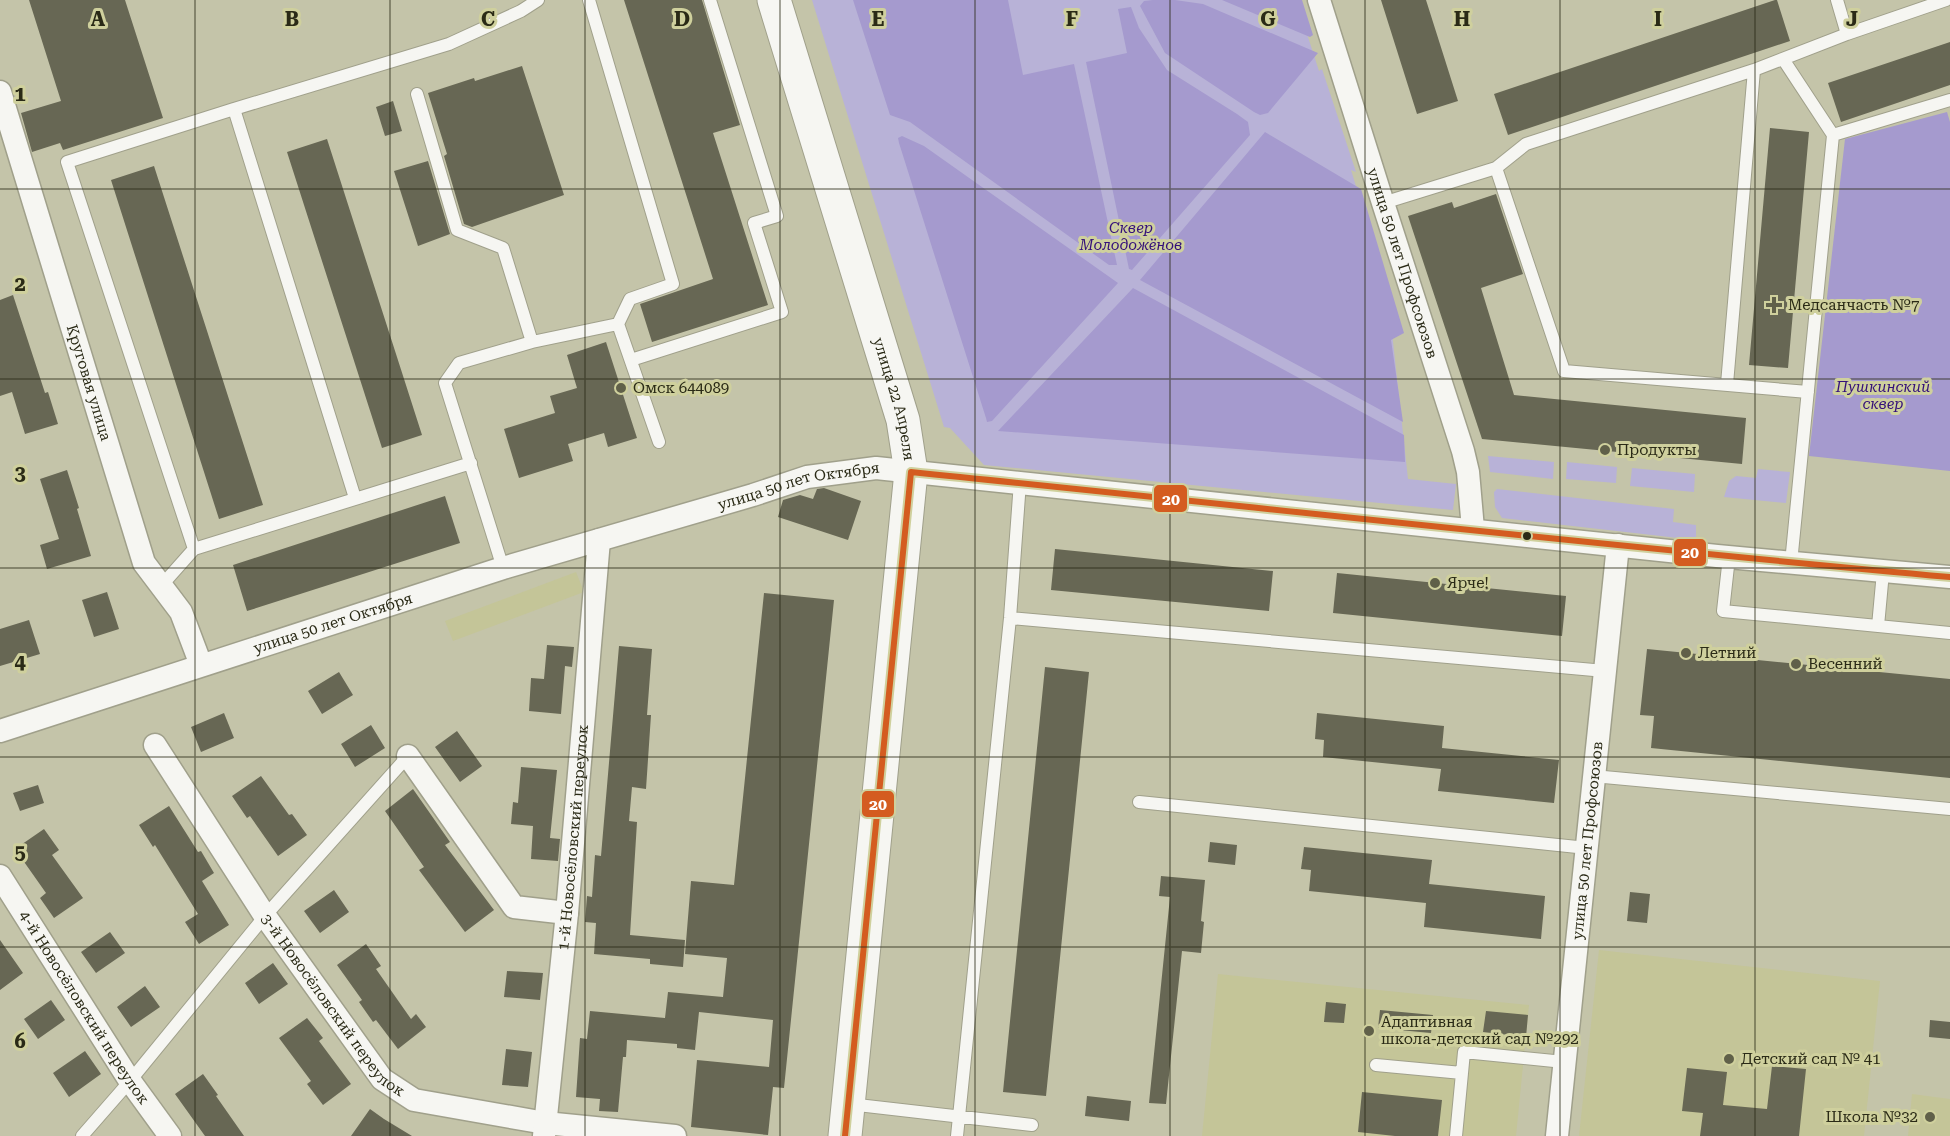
<svg xmlns="http://www.w3.org/2000/svg" width="1950" height="1136" viewBox="0 0 1950 1136" font-family="'Roboto Serif',serif">
<style>
.built{fill:#c4c598}
.green{fill:#b8b2d7}
.forest{fill:#a59ace}
.building{fill:#676754}
.lines{fill:none;stroke-linecap:round;stroke-linejoin:round}
.lane-casing{stroke:#a0a08b;stroke-width:14}
.street-casing{stroke:#a0a08b;stroke-width:25}
.secondary-casing{stroke:#a0a08b;stroke-width:35}
.lane{stroke:#f6f6f2;stroke-width:12}
.street{stroke:#f6f6f2;stroke-width:22}
.secondary{stroke:#f6f6f2;stroke-width:33}
.bus-1-casing{stroke:#cfd09d;stroke-width:10}
.bus-1{stroke:#d45c20;stroke-width:6}
.grid{fill:none;stroke:#2a2a16;stroke-width:1.5;stroke-opacity:0.55}
.poi-dot{fill:#606049;stroke:#cfd09d;stroke-width:2}
.bus-dot{fill:#2a2a16;stroke:#cfd09d;stroke-width:2}
.labels{text-anchor:middle;stroke-width:6;stroke-linejoin:round;paint-order:stroke}
.park-label{font-size:15px;font-style:italic;fill:#34107a;stroke:#cfd09d}
.street-label{font-size:15px;fill:#2a2a16;stroke:#cfd09d}
.poi-label{font-size:15px;fill:#2a2a16;stroke:#cfd09d;text-anchor:start}
.grid-label{font-size:20px;text-anchor:middle;font-weight:bold;fill:#2a2a16;stroke:#cfd09d;stroke-width:6;stroke-linejoin:round;paint-order:stroke}
.line-badge{stroke:#cfd09d;stroke-width:2}
.badge-label{font-size:16px;text-anchor:middle;font-weight:bold;fill:#fff}
</style>
<rect width="100%" height="100%" fill="#c4c4a9"/>
<path class="built" d="M576,572l8,20 -131,49 -8,-20z
M1599,950l281,31 -16,155h-285z
M1218,974l311,31 -13,131h-314z
M1912,1094l38,5v37h-42z"/>
<path class="green" d="M812,0h484l23,71 3,-2 34,103 -5,-2 36,117 21,192 48,5 -3,26 -469,-45 -34,-37 -6,-1z
M1488,456l66,6 -1,17 -63,-7z
M1567,462l50,5 -1,16 -50,-4z
M1632,468l63,6 -1,18 -64,-6z
M1758,469l32,3 -4,31 -62,-6 5,-16 7,-5 20,2z
M1497,489l177,20 -1,13 23,3v15l-194,-22 -7,-11 -1,-15z"/>
<path class="forest" d="M853,0h155l15,75 51,-11 43,201h-8l-199,-143 -20,-7z
M1153,0h22l28,4 115,49 -50,60 -8,2 -6,-3 -89,-59 -25,-47 4,-5z
M1222,0h80l11,35 -3,2z
M1131,7l8,21 28,42 70,44 11,8 2,13 -118,135 -3,-1 -43,-207 41,-9 -9,-44z
M1947,112l3,10v349l-141,-15 36,-317z
M1265,132l96,57 43,144 -13,7 12,82 -263,-142z
M902,136l22,10 194,137 -126,138 -5,1 -1,-4 -87,-275 -1,-5z
M1133,288l271,147 1,27 -407,-31z"/>
<path class="building" d="M29,0h96l38,118 -100,32 -3,-7 -28,9 -11,-39 40,-12z
M624,0h78l38,125 -27,8 55,172 -116,37 -12,-38 73,-25z
M1381,0h45l32,101 -41,13z
M1775,0h2l13,41 -282,94 -14,-41z
M1950,42v43l-109,37 -13,-39z
M522,66l42,129 -92,32 -8,-3 -20,-68 3,-2 -19,-61 46,-15 1,3z
M393,101l9,30 -17,5 -9,-29z
M1770,128l39,4 -21,236 -39,-3z
M327,139l95,296 -40,13 -95,-296z
M428,161l22,73 -32,12 -24,-75z
M154,166l109,339 -44,14 -108,-339z
M1496,194l27,80 -42,14 33,107 232,23 -4,46 -260,-25 -74,-223 44,-14 2,6z
M13,295l32,98 3,-1 10,32 -33,10 -13,-42 -12,4v-96z
M606,342l31,96 -29,9 -4,-14 -36,11 5,17 -54,17 -15,-49 51,-16 -5,-17 27,-8 -10,-33z
M67,470l12,38 -2,1 14,47 -44,13 -7,-24 19,-6 -19,-60z
M824,488l37,13 -13,39 -70,-23 5,-17 17,-5 13,4 4,-10z
M445,496l15,47 -213,68 -14,-46z
M1055,549l218,22 -4,40 -218,-21z
M1337,573l229,23 -4,40 -229,-23z
M107,592l12,37 -25,8 -12,-37z
M764,593l70,7 -50,488 -11,-1 -5,48 -77,-8 6,-67 72,7 4,-47 -74,-8 -4,38 -18,-2v-4l-50,-4 -1,17h-3l-5,55 -19,-1 1,-12 -24,-2 4,-59 7,1 3,-28 75,7 3,-26 55,5 4,-39 -42,-4 6,-73 43,4z
M29,620l11,34 -40,12v-37z
M547,645l27,2 -2,20 -7,-1 -4,48 -32,-3 2,-33 13,1z
M619,646l33,3 -5,66h4l-5,74 -14,-2 -3,34 8,1 -7,113 55,5 -2,27 -33,-3v-5l-56,-5 2,-31 -11,-1 2,-26 5,1 3,-42 6,1z
M1647,649l303,30v99l-299,-30 3,-32 -14,-1z
M1045,667l44,5 -43,424 -43,-4z
M339,672l14,23 -31,19 -14,-23z
M224,713l10,25 -33,14 -10,-25z
M1317,713l127,13 -2,22 117,12 -5,43 -116,-12 3,-22 -118,-12 1,-17 -9,-1z
M371,725l14,23 -30,19 -14,-23z
M457,731l25,35 -22,16 -25,-35z
M521,767l36,3 -7,68 10,1 -2,22 -27,-2 2,-33 -22,-2 2,-22 5,1z
M261,776l28,39 3,-1 15,21 -29,21 -28,-40 -3,2 -15,-22z
M38,785l6,18 -24,8 -7,-18z
M413,789l37,53 -5,3 49,65 -29,22 -46,-62 5,-3 -39,-56z
M169,806l29,46 3,-1 13,22 -12,8 27,44 -30,19 -14,-22 13,-8 -43,-69 -2,2 -14,-22z
M44,829l15,21 -7,5 31,43 -29,20 -14,-20 6,-5 -31,-44z
M1210,842l27,3 -2,20 -27,-3z
M1304,847l128,13 -3,24 116,12 -4,43 -117,-12 2,-24 -117,-12 2,-21 -10,-1z
M1161,876l44,4 -4,41 3,1 -3,31 -19,-2 -16,153 -17,-1 21,-206 -11,-1z
M334,890l15,22 -29,21 -16,-22z
M1630,892l20,2 -3,29 -20,-2z
M110,932l15,21 -29,20 -15,-21z
M0,940l23,33 -23,17z
M366,944l15,22 -5,3 35,50 5,-5 10,13 -28,22 -22,-29 -3,2 -14,-20 3,-2 -25,-35z
M273,963l15,21 -29,20 -14,-21z
M507,971l36,2 -3,27 -36,-3z
M145,986l15,21 -29,20 -14,-20z
M51,1000l14,20 -27,19 -14,-20z
M1326,1002l20,2 -2,19 -20,-1z
M1380,1010l53,5 -2,18 -53,-5z
M1486,1011l42,4 -2,22 -43,-5z
M307,1018l16,20 -4,3 32,43 -28,21 -16,-21 4,-3 -32,-43z
M1930,1020l20,2v17l-21,-2z
M506,1049l26,3 -4,35 -26,-2z
M85,1051l16,23 -32,23 -16,-24z
M1772,1066l34,3 -7,67h-99l3,-23 -21,-2 5,-43 40,4 -4,33 44,4z
M203,1074l15,21 -2,1 28,40h-39l-30,-42z
M1362,1092l80,8 -4,36h-43l-37,-4z
M1087,1096l44,5 -2,20 -44,-5z
M370,1109l14,10 28,17h-61z"/>
<g class="lines">
<defs>
<path id="lane" d="M589,0l84,284 -43,15 -12,25 41,118
M1837,0l10,34
M1783,59l50,76 117,-35
M417,94l40,136 46,18 29,94
M234,109l215,-65 72,-33 17,-11
M1496,168l68,203 244,21
M1383,203l113,-35 30,-24 228,-74 93,-36 99,-34
M631,360l151,-48 -28,-89 23,-7 -67,-216
M1727,384l27,-314
M194,549l-127,-387 167,-53 121,389
M1729,557l-6,54 227,22
M1791,563l42,-428
M503,568l-58,-185 14,-20 73,-21 86,-18
M162,585l32,-36 277,-86
M1010,618l595,53
M1878,626l5,-54
M1593,776l357,33
M1139,802l448,46
M1376,1065l86,8
M849,1104l183,21
M82,1136l48,-55 135,-165 143,-160
M957,1136l53,-518 10,-136
M1456,1136l8,-84 100,10"/>
<g id="street">
<path id="s1" d="M1319,0l64,203 80,248 5,21 5,57"/>
<path id="s2" d="M0,92l144,471 37,49 20,53"/>
<path id="s3" d="M0,731l503,-163 250,-73 54,-18 69,-9 841,88 233,21"/>
<path id="s4" d="M155,745l110,171 117,163 32,21 131,23 130,13"/>
<path d="M408,756l106,151 53,6"/>
<path id="s5" d="M0,876l130,205 40,55"/>
<path id="s6" d="M544,1136l23,-223 32,-373"/>
<path id="s7" d="M1557,1136l61,-591"/>
</g>
<g id="secondary">
<path id="s8" d="M774,0l129,420 8,52 -66,664"/>
</g>
</defs>
<use href="#lane" class="lane-casing"/>
<use href="#street" class="street-casing"/>
<use href="#secondary" class="secondary-casing"/>
<use href="#lane" class="lane"/>
<use href="#street" class="street"/>
<use href="#secondary" class="secondary"/>
<defs>
<path id="bus-1" d="M911,472c346,35 692,74 1039,105
M845,1136l66,-664"/>
</defs>
<use href="#bus-1" class="bus-1-casing"/>
<use href="#bus-1" class="bus-1"/>
</g>
<path class="grid" d="M195,0v1136M390,0v1136M585,0v1136M780,0v1136M975,0v1136M1170,0v1136M1365,0v1136M1560,0v1136M1755,0v1136M0,189h1950M0,379h1950M0,568h1950M0,757h1950M0,947h1950"/>
<g class="poi-dot">
<path d="M1771 296h6v6h6v6h-6v6h-6v-6h-6v-6h6z"/>
<circle cx="621" cy="388" r="6"/>
<circle cx="1605" cy="450" r="6"/>
<circle cx="1435" cy="583" r="6"/>
<circle cx="1686" cy="653" r="6"/>
<circle cx="1796" cy="664" r="6"/>
<circle cx="1369" cy="1031" r="6"/>
<circle cx="1729" cy="1059" r="6"/>
<circle cx="1930" cy="1117" r="6"/>
</g>
<circle class="bus-dot" cx="1527" cy="536" r="5"/>
<g class="labels">
<g class="park-label">
<text x="1131" y="233">Сквер<tspan x="1131" dy="17">Молодожёнов</tspan></text>
<text x="1883" y="392">Пушкинский<tspan x="1883" dy="17">сквер</tspan></text>
</g>
<g class="street-label">
<text dy="5" stroke="none"><textPath href="#s1" startOffset="276">улица 50 лет Профсоюзов</textPath></text>
<text dy="5" stroke="none"><textPath href="#s2" startOffset="304">Круговая улица</textPath></text>
<text dy="5" stroke="none"><textPath href="#s8" startOffset="417">улица 22 Апреля</textPath></text>
<text dy="5" stroke="none"><textPath href="#s3" startOffset="836">улица 50 лет Октября</textPath></text>
<text dy="5" stroke="none"><textPath href="#s3" startOffset="350">улица 50 лет Октября</textPath></text>
<text dy="5" stroke="none"><textPath href="#s6" startOffset="300">1-й Новосёловский переулок</textPath></text>
<text dy="5" stroke="none"><textPath href="#s7" startOffset="297">улица 50 лет Профсоюзов</textPath></text>
<text dy="5" stroke="none"><textPath href="#s4" startOffset="316">3-й Новосёловский переулок</textPath></text>
<text dy="5" stroke="none"><textPath href="#s5" startOffset="156">4-й Новосёловский переулок</textPath></text>
</g>
<g class="poi-label">
<text x="1788" y="310">Медсанчасть №7</text>
<text x="633" y="393">Омск 644089</text>
<text x="1617" y="455">Продукты</text>
<text x="1447" y="588">Ярче!</text>
<text x="1698" y="658">Летний</text>
<text x="1808" y="669">Весенний</text>
<text x="1381" y="1027">Адаптивная<tspan x="1381" dy="17">школа-детский сад №292</tspan></text>
<text x="1741" y="1064">Детский сад № 41</text>
<text x="1918" y="1122" text-anchor="end">Школа №32</text>
</g>
</g>
<g class="grid-label">
<text x="98" y="26">A</text>
<text x="292" y="26">B</text>
<text x="488" y="26">C</text>
<text x="682" y="26">D</text>
<text x="878" y="26">E</text>
<text x="1072" y="26">F</text>
<text x="1268" y="26">G</text>
<text x="1462" y="26">H</text>
<text x="1658" y="26">I</text>
<text x="1852" y="26">J</text>
<text x="20" y="101">1</text>
<text x="20" y="291">2</text>
<text x="20" y="480">3</text>
<text x="20" y="669">4</text>
<text x="20" y="859">5</text>
<text x="20" y="1048">6</text>
</g>
<g class="line-badge">
<rect x="1153" y="484" width="35" height="29" rx="6" fill="#d45c20"/>
<rect x="1673" y="538" width="34" height="29" rx="6" fill="#d45c20"/>
<rect x="861" y="790" width="34" height="28" rx="6" fill="#d45c20"/>
</g>
<g class="badge-label">
<text x="1171" y="505">20</text>
<text x="1690" y="558">20</text>
<text x="878" y="810">20</text>
</g>
</svg>
